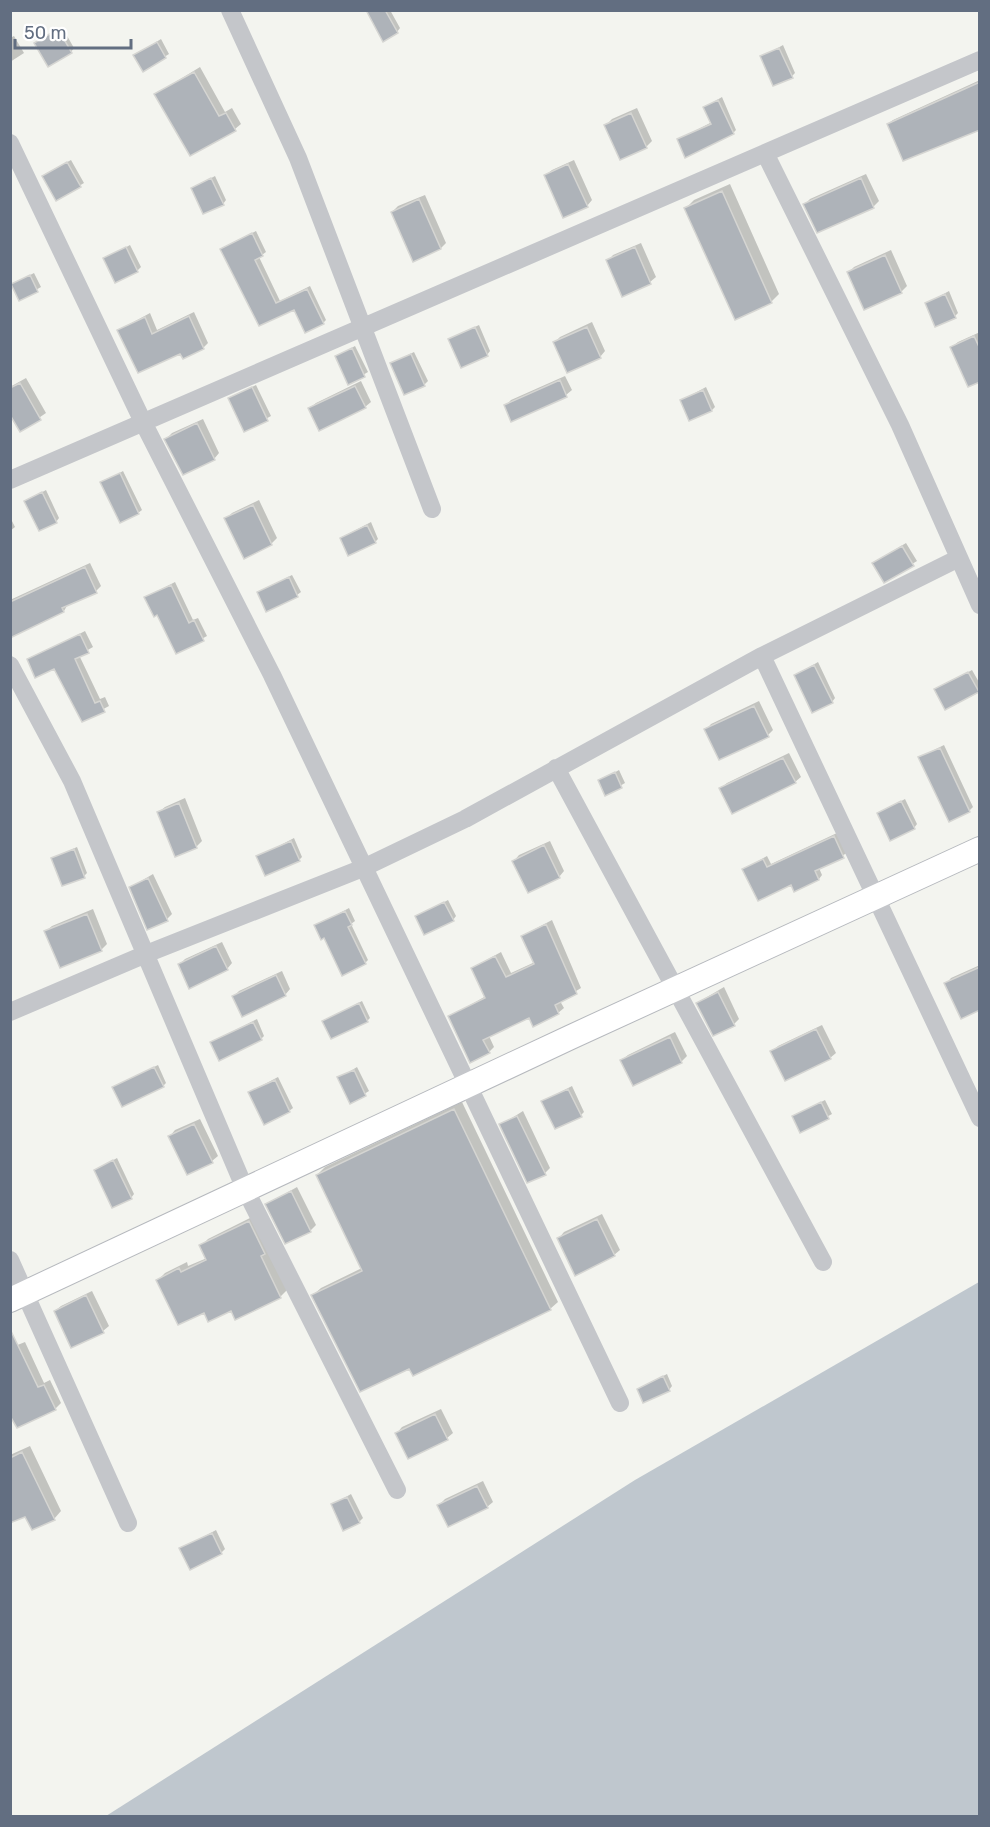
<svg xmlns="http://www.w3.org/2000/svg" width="990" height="1827" viewBox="0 0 990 1827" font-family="Rubik,sans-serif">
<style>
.water{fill:#bfc7ce}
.shadow{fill:#0003}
.building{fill:#aeb3b9;stroke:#d5d5d2;stroke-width:1.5}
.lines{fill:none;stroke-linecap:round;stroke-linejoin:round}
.secondary-casing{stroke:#b6b9be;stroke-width:26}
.street{stroke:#c4c6ca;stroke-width:18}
.secondary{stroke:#fff;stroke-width:24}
</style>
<rect width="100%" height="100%" fill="#f3f4ef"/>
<path class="water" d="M979,1282v534h-873l529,-336z"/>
<path class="shadow" d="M368,10h22l10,18 -3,4z
M62,27l12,21 -3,4 -35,-9z
M14,36l10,17 -14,9v-24z
M161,39l8,15 -26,16 -8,-15z
M783,45l12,28 -3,3 -30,-19z
M200,67l25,45 7,-4 9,16 -6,5 -79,-35z
M980,80v41l-92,3 5,-4z
M722,97l14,33 -3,3 -54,6 33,-17 -7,-15z
M637,108l15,33 -6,6 -40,-22 6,-6z
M71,160l13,23 -27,16 -10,-26z
M574,160l18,40 -5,6 -41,-31 6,-5z
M866,174l13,27 -6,6 -68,-3 5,-5z
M215,176l11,24 -3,4 -30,-16z
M730,184l49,110 -8,8 -36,16 -49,-110 8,-8z
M425,195l21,48 -5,5 -49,-36 6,-6z
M256,231l10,21 -7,5 21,44 30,-15 16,34 -3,3 -28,-15 -35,16 -38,-75z
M641,243l15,34 -6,5 -42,-21 5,-6z
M130,245l11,22 -4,4 -32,-12z
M891,250l16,36 -6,6 -52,-20 5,-5z
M34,273l7,14 -21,12 -7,-15z
M949,291l9,22 -3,3 -28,-13z
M194,312l14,31 -5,5 -22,4 -62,-22 31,-17 7,17z
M592,322l13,29 -5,6 -46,-14 6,-6z
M479,325l11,26 -3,4 -37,-16z
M980,332v48l-28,-33 6,-5z
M355,346l13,26 -19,11 -12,-27z
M414,352l14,29 -4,4 -32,-22z
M565,376l7,14 -6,5 -60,10 5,-5z
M26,378l20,35 -25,17 -11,-18v-25z
M361,381l10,21 -6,5 -55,1 6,-5z
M256,385l15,31 -26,14 -15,-32z
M706,387l9,20 -3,3 -30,-10z
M203,419l16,34 -5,6 -48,-20 6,-6z
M123,471l19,39 -4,3 -36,-30z
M46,490l13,28 -3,4 -30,-21z
M259,500l18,38 -6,6 -45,-25 6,-6z
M10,517l5,10 -5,4z
M371,522l7,17 -3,3 -34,-4z
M906,543l11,18 -33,20 -6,-21z
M90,563l11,23 -5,5 -28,13 -4,7 -54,25v-36z
M292,575l9,17 -4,3 -38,-3z
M175,582l18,38 5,-2 9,18 -30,16 -19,-39 -12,-16z
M85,631l8,16 -14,8 21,44 5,-2 4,9 -26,14 -28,-53 -26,-7z
M818,662l17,36 -3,4 -36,-27z
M972,670l8,14 -2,7 -42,-1z
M759,701l14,29 -5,5 -62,-5 5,-6z
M944,745l29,62 -4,4 -49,-54z
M789,753l12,24 -6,5 -74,6 6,-5z
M619,770l6,13 -19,11 -6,-13z
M185,798l17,43 -6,6 -37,-35 6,-5z
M905,799l12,25 -3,4 -35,-15z
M837,833l10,20 -28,15 3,7 -3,4 -24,11 -3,-7 -48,-14 23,-13 4,8z
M294,838l8,19 -3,3 -41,-3z
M550,841l14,30 -5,6 -45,-16 5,-6z
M77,847l10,26 -3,3 -31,-18z
M153,874l19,40 -5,5 -36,-32z
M448,900l8,16 -3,4 -36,-3z
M349,908l6,13 -4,3 17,36 -3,3 -40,-27 -9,-10z
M93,909l14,35 -6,6 -55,-19 6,-5z
M552,920l29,68 -21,13 4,7 -6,5 -28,3 -41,20 5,11 -5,5 -40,-35 37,-21 -14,-28 29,-16 10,21 24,-11 -13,-26z
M222,942l10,21 -5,6 -48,-4 6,-6z
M980,965v44l-34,-25 5,-6z
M282,971l8,18 -5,6 -51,1 5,-5z
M724,987l15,32 -5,5 -37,-21z
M362,1001l8,17 -3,3h-43z
M257,1019l7,17 -3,3 -49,3z
M822,1025l14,28 -6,5 -58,-6 6,-6z
M675,1032l12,24 -6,6 -47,22 -12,-24 6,-5z
M158,1065l8,18 -3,3 -49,1z
M357,1067l12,24 -18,11 -12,-24z
M278,1077l15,31 -4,3 -39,-19z
M572,1086l12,26 -3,3 -38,-14z
M825,1100l7,14 -31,17 -7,-15z
M462,1102l96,200 -8,7 -140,58 -97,-72 8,-7 41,-20 -45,-93 8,-8z
M523,1111l27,57 -5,5 -44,-48z
M200,1119l18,37 -6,5 -42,-25 5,-6z
M117,1158l17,36 -3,4 -35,-28z
M297,1187l19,38 -6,6 -43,-27z
M602,1214l18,36 -6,5 -55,-17 5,-6z
M256,1215l31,75 -7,7 -49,12 -26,2 -47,-31 7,-7 22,-11 1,4 19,-8 -6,-12 7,-7z
M92,1291l17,35 -6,5 -31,15 -17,-35 6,-5z
M25,1342l19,41 6,-3 11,23 -6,6 -38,17 -7,-78z
M667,1374l5,12 -3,4 -31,-1z
M441,1409l12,24 -6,5 -50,-5 5,-6z
M30,1446l31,65 -7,8 -28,-4 -16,7v-67z
M483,1481l10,21 -6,5 -48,-2 6,-6z
M351,1494l12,24 -4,4 -27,-17z
M216,1530l9,19 -4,4 -40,-4z"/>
<path class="building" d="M366,10h19l13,23 -15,9z
M58,29l14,24 -24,14 -14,-24z
M157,42l9,16 -23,14 -10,-17z
M779,48l14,30 -20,8 -13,-30z
M194,72l25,44 7,-3 10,18 -46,25 -36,-62z
M980,82v48l-77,31 -16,-37z
M718,100l16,34 -49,24 -8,-19 34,-15 -8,-17z
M631,113l16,35 -27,12 -16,-35z
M67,162l14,25 -25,14 -14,-25z
M568,164l20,43 -25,11 -19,-43z
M211,178l13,27 -21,9 -12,-26z
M861,178l13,30 -57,25 -14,-29z
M722,191l50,112 -37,17 -51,-112z
M419,199l22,50 -28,13 -22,-50z
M252,233l11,23 -8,4 21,43 31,-14 17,35 -19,9 -11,-23 -35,16 -39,-77z
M126,247l12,25 -23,11 -12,-25z
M635,247l16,37 -29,13 -16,-37z
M885,255l17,38 -38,17 -17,-38z
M30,275l8,17 -19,9 -8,-17z
M945,294l11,24 -21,9 -10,-24z
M189,316l15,33 -21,10 -3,-5 -42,19 -21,-43 28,-13 7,17z
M475,327l13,29 -27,12 -13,-29z
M587,327l14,31 -34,15 -14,-31z
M974,336l6,13v33l-12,5 -18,-40z
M352,348l13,29 -17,8 -13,-29z
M411,354l14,32 -21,9 -14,-32z
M560,380l7,17 -56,25 -7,-17z
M20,383l21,37 -21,12 -10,-17v-27z
M355,386l11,22 -47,23 -11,-23z
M252,387l16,34 -24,11 -16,-34z
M703,390l9,21 -23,10 -9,-21z
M197,423l18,37 -32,15 -19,-36z
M120,473l19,41 -19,9 -20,-41z
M42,492l15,31 -18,8 -15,-30z
M253,505l19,40 -28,14 -20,-41z
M367,525l9,18 -28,13 -8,-18z
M902,546l12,20 -30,17 -12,-20z
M85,567l12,26 -35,15 2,4 -54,26v-36z
M289,577l9,20 -32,15 -9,-20z
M171,585l18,38 5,-3 10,21 -28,13 -19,-39 -3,2 -10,-20z
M80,634l9,19 -14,6 20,44 5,-2 5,11 -23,10 -28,-53 -19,9 -8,-19z
M814,665l19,38 -21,10 -18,-38z
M968,672l11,20 -34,18 -11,-21z
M754,706l15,31 -50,23 -15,-31z
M940,748l30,64 -21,10 -31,-65z
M783,758l13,25 -64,31 -13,-26z
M615,772l7,16 -17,8 -7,-16z
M901,801l14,28 -25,12 -13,-28z
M179,803l18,45 -22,9 -18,-45z
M834,836l10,22 -29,13 4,9 -25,12 -3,-7 -33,16 -16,-32 21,-10 4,8z
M291,841l9,20 -35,15 -9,-20z
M544,845l16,33 -32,15 -16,-32z
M74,849l11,29 -23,8 -11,-28z
M148,878l20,43 -21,9 -18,-43z
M444,902l10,19 -30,14 -9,-19z
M345,911l7,14 -4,2 18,37 -24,12 -18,-38 -3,2 -7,-15z
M87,914l15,37 -42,17 -16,-37z
M546,924l31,70 -22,11 4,9 -26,13 -4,-9 -46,22 7,13 -20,10 -22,-47 37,-18 -14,-30 24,-12 11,21 28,-13 -13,-28z
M216,946l12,24 -39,19 -11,-25z
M980,967v43l-19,9 -17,-36z
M276,975l10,21 -44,21 -10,-21z
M718,992l17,34 -22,10 -17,-33z
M359,1003l9,19 -37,17 -9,-18z
M253,1022l9,18 -43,21 -9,-19z
M816,1029l15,30 -46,22 -15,-30z
M670,1037l12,26 -49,23 -13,-26z
M154,1067l10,20 -42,20 -10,-20z
M354,1070l12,26 -16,8 -13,-27z
M275,1080l15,32 -26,13 -16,-33z
M568,1089l14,28 -27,12 -14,-28z
M821,1102l8,17 -29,14 -8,-17z
M454,1109l97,201 -138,66 -4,-7 -49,23 -49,-97 51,-24 -46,-96z
M517,1116l29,59 -19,8 -28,-59z
M194,1124l19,39 -26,12 -19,-39z
M113,1160l19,39 -20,9 -18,-38z
M291,1191l20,41 -26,12 -20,-40z
M597,1219l18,37 -40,20 -18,-38z
M249,1221l16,33 -4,2 20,42 -46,22 -4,-9 -23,11 -4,-9 -26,12 -22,-45 23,-12 2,4 25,-12 -7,-15z
M86,1295l18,38 -33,15 -17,-37z
M10,1329l28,58 6,-2 12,25 -39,18 -7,-12z
M663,1376l7,15 -27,12 -6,-14z
M435,1414l13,26 -40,19 -13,-26z
M22,1452l33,68 -23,10 -7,-13 -15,6v-65z
M477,1486l11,22 -40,19 -11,-22z
M347,1497l13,26 -17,8 -12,-27z
M212,1533l10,21 -32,16 -11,-22z"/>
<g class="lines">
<defs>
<path id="secondary" d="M10,1300l561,-263 409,-188"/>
</defs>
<use href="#secondary" class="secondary-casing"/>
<path class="street" d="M230,10l68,148 134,351
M10,143l133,279 129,253 348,728
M765,153l135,272 80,180
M10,480l970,-420
M762,656l218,462
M10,665l62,116 173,408 152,301
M556,768l267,494
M10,1012l136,-58 217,-86 102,-49 297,-163 195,-97
M10,1260l118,263"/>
<use href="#secondary" class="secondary"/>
</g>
<rect width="990" height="1827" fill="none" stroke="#626e81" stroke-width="24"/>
<path d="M15 39v9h116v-9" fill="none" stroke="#626e81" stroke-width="3"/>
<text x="24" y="39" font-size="18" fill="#626e81" stroke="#ffffff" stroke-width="4.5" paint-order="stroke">50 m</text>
</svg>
